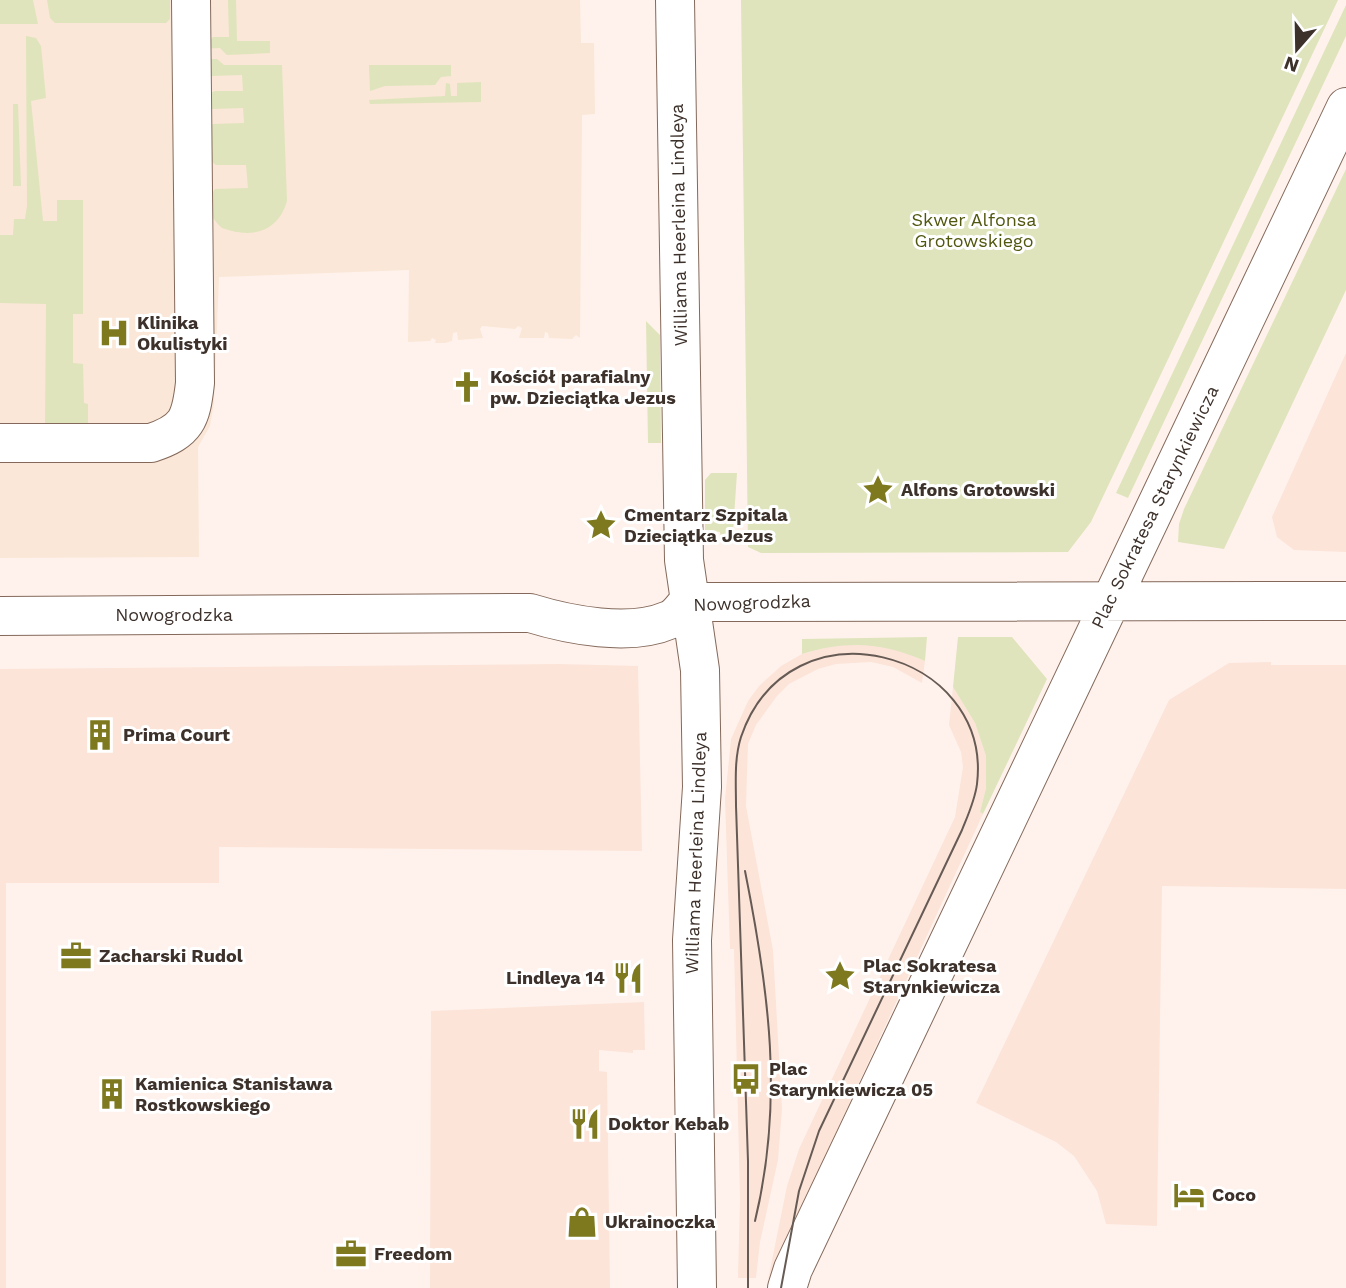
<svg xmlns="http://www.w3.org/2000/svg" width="1346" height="1288" viewBox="0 0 1346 1288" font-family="'Work Sans',sans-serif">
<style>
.built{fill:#fce4d9}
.education{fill:#fae7d7}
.green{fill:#dfe4bc}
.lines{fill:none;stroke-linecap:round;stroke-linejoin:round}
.minor-casing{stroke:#84695b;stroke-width:40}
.minor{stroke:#fff;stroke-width:38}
.tram{stroke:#665a54;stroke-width:2}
.labels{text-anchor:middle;stroke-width:6;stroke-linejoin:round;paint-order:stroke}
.park-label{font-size:18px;fill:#525710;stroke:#fff}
.street-label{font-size:18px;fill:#3d312b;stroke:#fff}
.poi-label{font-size:18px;font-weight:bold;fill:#3d312b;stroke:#fff;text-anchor:start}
</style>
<rect width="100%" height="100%" fill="#fff2ec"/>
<path class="built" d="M1346,353v199l-52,-2 -17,-13 -5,-20z
M870,644l34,8 21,9 -3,22 -29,-16 -22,-5 -35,2 -18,5 -29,15 -12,12 -21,29 -8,19 -2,62 27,144 9,159 -4,51 -18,82 -4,36h-18l2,-79 -6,-250h-4l-5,-150 6,-60 17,-38 11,-15 22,-20 21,-12 34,-9z
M1271,662v3h75v224l-184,-3 -5,340 -51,-2 -9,-33 -23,-35 -18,-14 -80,-39 193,-403 60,-37z
M559,664l79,2 4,185 -423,-4v36h-213v405h-6v-619z
M953,687l22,36 11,33v32l-6,24 3,2 -215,466 19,-94 12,-37 156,-332 8,-50 -2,-15 -12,-27z
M644,1002l1,48h-12v3l-34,-3v21l8,1 3,216h-180l1,-277z"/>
<path class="education" d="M0,0h580l1,43h13l1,71 -13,1 -2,223 -4,-3 -4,4 -23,-1 -1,-5 -3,-1 -1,6h-25l3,-10 -4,-2 -3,3 -33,-3 -2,3 3,9 -25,2 -1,-8 -4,1 -1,8 -7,2h-10l1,-3 -4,-2 -2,3 -22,1 1,-72 -190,7 -5,126 -4,23 -12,21 1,110 -199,1z"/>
<path class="green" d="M0,0h33l5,24h-38z
M47,0h123v19l-4,4h-111l-5,-5z
M228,0h8l1,41h33v12l-43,2 -7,-7 -19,1 12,-12h16z
M741,0h597l-247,522 -23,30 -307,1 -13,-6z
M1346,5v31l-218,462 -12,-5z
M26,36l10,2 5,8 5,52 -15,3 12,120h14v-21h26v114h-10v49l10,1 1,39 4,1v19l-3,4 -40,-2 1,-121 -46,-1v-68h13l1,-16h11l2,-13z
M201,59h16l7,6h58l5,136c-9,31 -35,38 -65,27 -12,-10 -18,-26 -7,-39l33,-1 -2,-23h-30l-8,-6v-30l5,-5 31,-1 -1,-15 -31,1 -5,-4 -1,-10 9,-4h28l-1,-16 -31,1 -9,-10z
M369,65h82v11l-10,1 -6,8 -50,1 -15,5z
M481,82v20l-111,2 -1,-4 76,-4 1,-13 4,1 1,12h6v-13z
M13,104h5l3,82h-8z
M1346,169v121l-122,259 -46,-7 1,-18 5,-15z
M646,321l14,14 1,108h-13z
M711,473h26l-4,59 -12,7 -1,-7 -15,-2v-50z
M927,637l-2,24c-43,-19 -79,-21 -123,-7v-15z
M958,637h54l35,42 -64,135 -3,-2 6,-24v-32l-11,-33 -22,-36z"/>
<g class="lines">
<defs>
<path id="minor" d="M675,0l9,560 16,110 2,117 -10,153 5,348
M0,443h151c36,-12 40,-24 44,-60l-4,-383
M0,616l530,-3c39,12 100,24 139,7 8,-3 14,-12 19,-18l658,-1
M787,1288l6,-19 553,-1162"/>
</defs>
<use href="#minor" class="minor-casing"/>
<use href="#minor" class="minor"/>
<path class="tram" d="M745,871c24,120 39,230 10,350
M748,1288v-127l-12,-355c0,-23 -2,-47 5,-69 48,-141 252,-87 236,47 -2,16 -9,31 -15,46l-143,301 -20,60 -18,97"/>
</g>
<defs>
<symbol id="hospital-bare" viewBox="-9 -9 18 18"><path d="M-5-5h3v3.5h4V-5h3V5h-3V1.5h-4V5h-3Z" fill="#7e791f" stroke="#fff" stroke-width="2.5" paint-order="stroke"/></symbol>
<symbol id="church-bare" viewBox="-9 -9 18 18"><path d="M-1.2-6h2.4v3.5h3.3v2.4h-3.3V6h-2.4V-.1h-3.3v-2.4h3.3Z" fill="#7e791f" stroke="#fff" stroke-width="2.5" paint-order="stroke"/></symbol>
<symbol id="sight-bare" viewBox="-9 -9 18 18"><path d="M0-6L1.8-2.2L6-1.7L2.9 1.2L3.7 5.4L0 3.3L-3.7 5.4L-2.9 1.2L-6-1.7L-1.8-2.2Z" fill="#7e791f" stroke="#fff" stroke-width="2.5" paint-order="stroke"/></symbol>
<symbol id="building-bare" viewBox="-9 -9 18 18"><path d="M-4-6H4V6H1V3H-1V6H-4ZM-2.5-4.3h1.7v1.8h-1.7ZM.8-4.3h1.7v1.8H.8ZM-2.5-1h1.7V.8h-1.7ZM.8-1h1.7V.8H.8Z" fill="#7e791f" stroke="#fff" stroke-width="2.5" paint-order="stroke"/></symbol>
<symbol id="office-bare" viewBox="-9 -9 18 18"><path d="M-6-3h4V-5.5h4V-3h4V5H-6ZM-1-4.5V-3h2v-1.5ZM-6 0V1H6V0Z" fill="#7e791f" stroke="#fff" stroke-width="2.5" paint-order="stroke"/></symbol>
<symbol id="restaurant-bare" viewBox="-9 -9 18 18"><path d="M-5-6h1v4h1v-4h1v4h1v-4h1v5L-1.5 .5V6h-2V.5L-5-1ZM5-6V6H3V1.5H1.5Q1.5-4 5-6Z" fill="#7e791f" stroke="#fff" stroke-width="2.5" paint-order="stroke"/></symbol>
<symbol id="bus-bare" viewBox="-9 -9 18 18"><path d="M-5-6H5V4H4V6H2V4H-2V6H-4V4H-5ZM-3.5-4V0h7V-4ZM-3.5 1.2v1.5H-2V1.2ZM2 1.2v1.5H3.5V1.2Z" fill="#7e791f" stroke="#fff" stroke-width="2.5" paint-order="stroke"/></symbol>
<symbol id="hotel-bare" viewBox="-9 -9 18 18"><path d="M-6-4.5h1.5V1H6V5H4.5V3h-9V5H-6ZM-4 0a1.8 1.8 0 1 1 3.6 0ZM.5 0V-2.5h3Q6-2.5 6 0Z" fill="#7e791f" stroke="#fff" stroke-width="2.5" paint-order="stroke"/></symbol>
<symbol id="shop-bare" viewBox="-9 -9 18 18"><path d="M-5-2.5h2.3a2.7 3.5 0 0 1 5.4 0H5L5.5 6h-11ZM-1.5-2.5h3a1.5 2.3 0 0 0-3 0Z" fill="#7e791f" stroke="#fff" stroke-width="2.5" paint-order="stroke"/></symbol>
</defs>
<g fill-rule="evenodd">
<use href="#hospital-bare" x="92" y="311" width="44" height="44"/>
<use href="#church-bare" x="445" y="365" width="44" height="44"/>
<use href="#sight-bare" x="856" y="468" width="44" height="44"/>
<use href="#sight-bare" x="579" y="503" width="44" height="44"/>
<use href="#building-bare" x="78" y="713" width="44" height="44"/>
<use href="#office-bare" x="54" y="934" width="44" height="44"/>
<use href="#sight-bare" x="818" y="954" width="44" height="44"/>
<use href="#restaurant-bare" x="606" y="956" width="44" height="44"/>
<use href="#bus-bare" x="724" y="1057" width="44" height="44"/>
<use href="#building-bare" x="90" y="1072" width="44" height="44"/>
<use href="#restaurant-bare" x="563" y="1102" width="44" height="44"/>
<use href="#hotel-bare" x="1167" y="1173" width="44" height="44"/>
<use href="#shop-bare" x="560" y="1200" width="44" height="44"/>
<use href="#office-bare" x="329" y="1232" width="44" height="44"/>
</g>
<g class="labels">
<g class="park-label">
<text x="974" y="226">Skwer Alfonsa<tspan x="974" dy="21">Grotowskiego</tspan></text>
</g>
<g class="street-label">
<text transform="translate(679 225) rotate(-91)" y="6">Williama Heerleina Lindleya</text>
<text transform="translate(1155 507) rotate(-64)" y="6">Plac Sokratesa Starynkiewicza</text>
<text transform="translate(752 603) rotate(-2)" y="6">Nowogrodzka</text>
<text x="174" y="621">Nowogrodzka</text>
<text transform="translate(696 853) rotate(-88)" y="6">Williama Heerleina Lindleya</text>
</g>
<g class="poi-label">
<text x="137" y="329">Klinika<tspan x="137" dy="21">Okulistyki</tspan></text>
<text x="490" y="383">Kościół parafialny<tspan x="490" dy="21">pw. Dzieciątka Jezus</tspan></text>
<text x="901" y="496">Alfons Grotowski</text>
<text x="624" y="521">Cmentarz Szpitala<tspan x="624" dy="21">Dzieciątka Jezus</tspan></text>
<text x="123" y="741">Prima Court</text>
<text x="99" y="962">Zacharski Rudol</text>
<text x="863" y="972">Plac Sokratesa<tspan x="863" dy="21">Starynkiewicza</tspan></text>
<text x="605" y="984" text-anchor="end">Lindleya 14</text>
<text x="769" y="1075">Plac<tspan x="769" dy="21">Starynkiewicza 05</tspan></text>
<text x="135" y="1090">Kamienica Stanisława<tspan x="135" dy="21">Rostkowskiego</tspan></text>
<text x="608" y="1130">Doktor Kebab</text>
<text x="1212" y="1201">Coco</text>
<text x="605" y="1228">Ukrainoczka</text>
<text x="374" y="1260">Freedom</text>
</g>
</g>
<g transform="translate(1297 49) rotate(200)" stroke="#ffffff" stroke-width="5" paint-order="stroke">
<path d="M0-5L12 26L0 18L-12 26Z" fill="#3d312b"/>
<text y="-10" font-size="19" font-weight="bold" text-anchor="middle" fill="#3d312b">N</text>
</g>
</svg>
